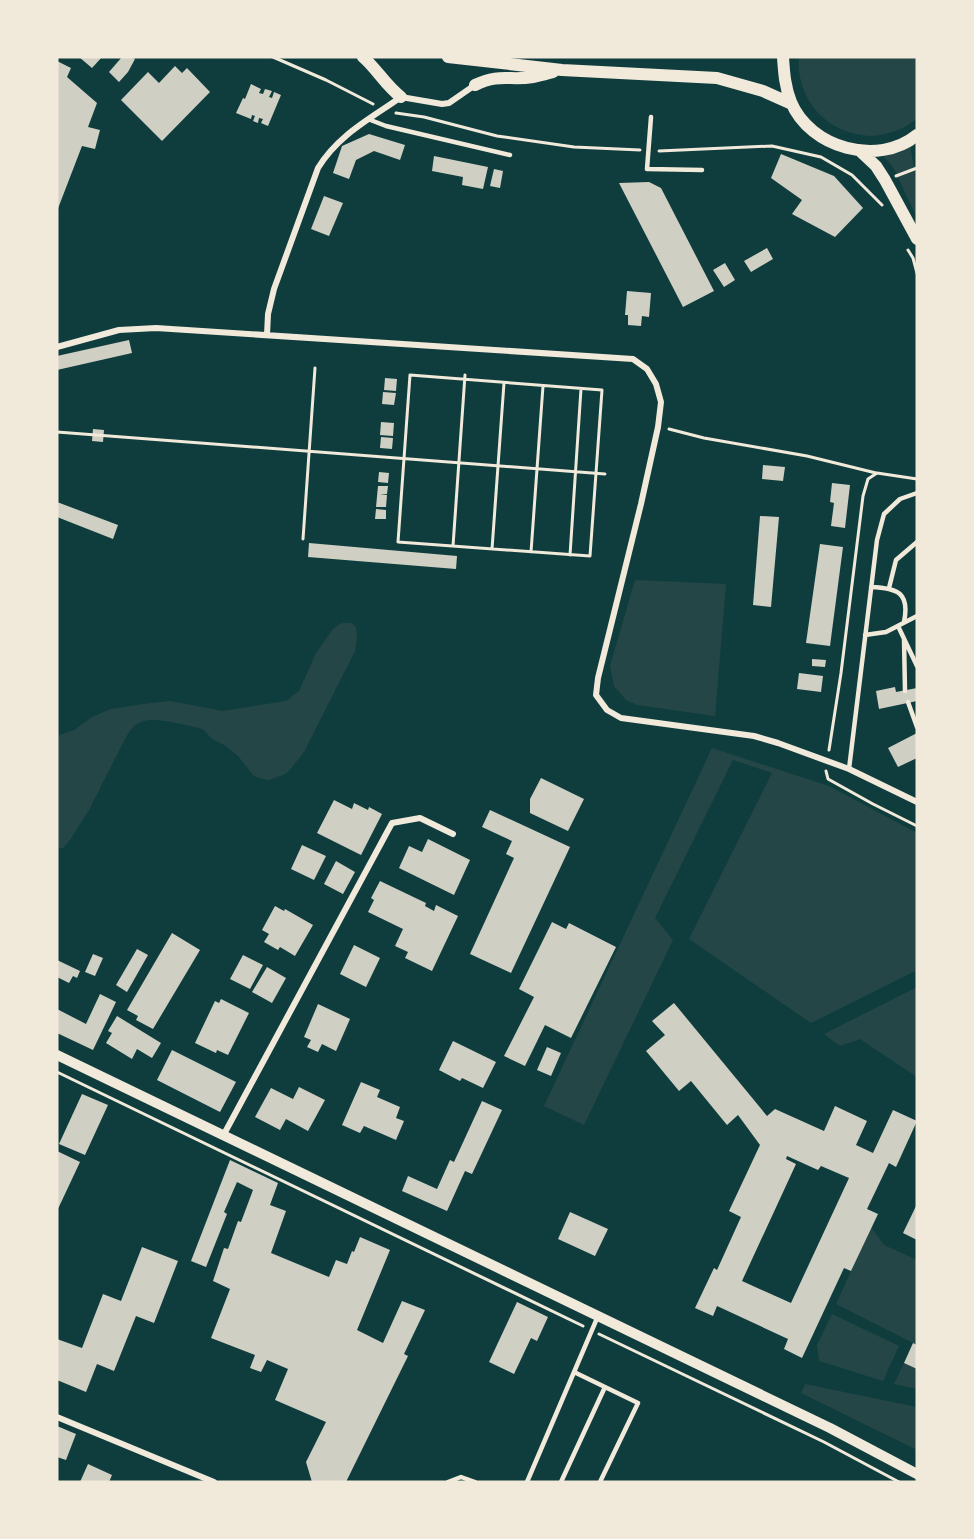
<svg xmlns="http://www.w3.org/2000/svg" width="974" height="1539" viewBox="0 0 974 1539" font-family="'PT Sans',sans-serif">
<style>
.green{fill:#244646}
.building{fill:#cfcfc3;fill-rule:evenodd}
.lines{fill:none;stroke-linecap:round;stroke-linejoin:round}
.path{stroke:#f1e9da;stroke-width:3}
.service{stroke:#f1e9da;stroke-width:4.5}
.minor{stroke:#f1e9da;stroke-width:6}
.tertiary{stroke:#f1e9da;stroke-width:10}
.secondary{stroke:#f1e9da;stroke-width:12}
</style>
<rect width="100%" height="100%" fill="#0f3d3e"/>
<path class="green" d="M799,57h118v61c-8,8 -21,14 -33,16 -4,1 -9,2 -13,2 -5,0 -10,-1 -14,-2 -37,-7 -61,-40 -58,-77z
M910,145l7,38v35l-24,-51 -10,-11 15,-4z
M635,580l91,4 -11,132 -78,-11 -11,-5 -12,-14 -4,-20z
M342,623h10l4,4 1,9 -2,15 -51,101 -16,20 -5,3 -14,5 -10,-2 -5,-2 -16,-20 -12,-10 -14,-7 -8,-9 -5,-2c-15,-3 -44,-12 -58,-6 -6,2 -10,7 -14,13l-38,75 -19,30 -7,8h-6v-112l17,-6 18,-13 19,-8 32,-5 27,-3 53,10 63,-10 13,-10 17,-38 17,-24z
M712,748l117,38 88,47v137l-106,53 -122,-84 83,-166 -39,-13 -78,158 18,22 -89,185 -40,-19z
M917,987v90l-57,-38 -20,7 -16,-12z
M871,1227l13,18 33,15v85l-81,-41z
M832,1314l67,32 -16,35 -64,-20 -2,-16z
M904,1363l13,6v20l-23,-5z
M805,1384l112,23v43l-116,-57z"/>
<path class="building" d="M79,57h23l-10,11z
M122,57h10l3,2 -7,13 -9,10 -10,-10z
M57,61l14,7 -4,9 30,26 -9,24 12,3 -5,19 -13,-3 -25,65z
M175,66l7,7 5,-5 23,24 -48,49 -41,-41 27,-28 11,11z
M251,84l10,5 -2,4 4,1 2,-5 7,2 -3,6 3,1 2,-6 7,3 -13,31 -7,-3 2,-4 -4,-1 -1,5 -5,-2 2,-5 -3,-1 -1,4 -15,-6 7,-15 2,1z
M369,134l36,11 -5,15 -26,-9 -18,9 -7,19 -16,-6 9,-27z
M781,154l53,22 29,32 -28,29 -43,-23 10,-14 -31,-22z
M434,156l54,11 -5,22 -21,-4 1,-8 -31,-6z
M494,169l9,2 -3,17 -10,-2z
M649,182l12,6 53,103 -31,16 -64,-124z
M324,196l19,7 -14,33 -18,-7z
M767,248l6,11 -22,13 -7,-11z
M725,263l10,17 -11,7 -11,-17z
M627,291l24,2 -2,24 -7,-1 -1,10 -13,-1v-10h-3z
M129,340l3,13 -75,17v-14z
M385,378l12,1 -1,12 -12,-1z
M383,392l13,1 -2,12 -12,-1z
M381,422l13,1 -1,13 -13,-1z
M93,429l11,1 -1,12 -11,-1z
M381,437l12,1 -1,11 -12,-1z
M763,465l22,2 -2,14 -21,-2z
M379,472l10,1 -1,10 -10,-1z
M832,483l18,2 -5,43 -14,-2 3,-23 -4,-1z
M378,486h10l-1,8 -7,1h7l-1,12h-10z
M57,502l61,23 -5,14 -56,-22z
M376,509l10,1v9h-11z
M760,516l19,1 -8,90 -18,-2z
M309,543l148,13 -1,13 -148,-12z
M820,544l23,3 -13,99 -24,-3z
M812,659l14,1 -1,7 -13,-1z
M799,673l24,3 -2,16 -24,-3z
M895,687l1,5 21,-4v13l-38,8 -3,-18z
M917,733v25l-19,9 -10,-19z
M541,778l43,21 -16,32 -38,-18v-14z
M334,800l18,9 2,-6 14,7 1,-3 13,7 -21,41 -44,-22z
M490,810l80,37 -59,126 -41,-19 44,-96 -8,-4 6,-13 -30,-14z
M428,839l42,21 -16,35 -55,-27 10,-22 13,6z
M302,845l24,11 -12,24 -23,-11z
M336,861l19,11 -12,22 -19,-10z
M380,881l46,22 -1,3 9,5 2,-6 22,11 -26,55 -27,-13 3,-6 -13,-6 8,-17 -35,-17 6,-12 -3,-2z
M275,906l9,5 1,-2 28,16 -18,31 -15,-9 -2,3 -14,-8 5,-8 -7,-4z
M552,922l14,7 3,-6 47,24 -45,91 -26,-13 -20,41 -21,-10 30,-59 -15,-8z
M172,933l28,17 -47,79 -17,-9 2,-4 -11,-6z
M354,945l26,13 -14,29 -26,-13z
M137,949l11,6 -21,37 -11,-7z
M93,954l10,4 -8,18 -10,-4z
M243,955l20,10 -13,24 -20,-10z
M57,960l23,11 -3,7 -4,-2 -4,7 -12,-6z
M267,967l19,11 -14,25 -20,-11z
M100,994l16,8 -23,48 -36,-17v-24l29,15z
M221,999l28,14 -21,42 -11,-5 -1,3 -21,-10 20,-42 4,2z
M674,1003l93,113 8,-7 49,22 11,-25 32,15 -11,24 17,8 20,-43 24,11 -21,46 -7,-4 -22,46 11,5 -27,57 -7,-3 -42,90 -18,-9 4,-10 -71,-33 -4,10 -18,-8 19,-40 3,2 24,-53 -12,-6 31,-66 -22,-30 -11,10 -36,-44 -12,10 -33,-40 19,-16 -13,-14zM787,1156l31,14 3,-4 28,12 -58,125 -49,-22 54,-117 -10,-5z
M318,1004l32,15 -14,32 -14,-7 -4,8 -11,-5 4,-7 -7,-3z
M117,1016l44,27 -9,15 -15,-9 -5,10 -26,-16 6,-10 -4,-2z
M453,1041l43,21 -13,26 -21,-10 -2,3 -21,-11z
M547,1047l14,6 -10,23 -14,-6z
M172,1050l64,32 -16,30 -63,-32z
M361,1082l19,8 -3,7 23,10 -4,11 8,3 -8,19 -32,-14 -4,7 -18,-8z
M299,1087l26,13 -17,31 -22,-12 -6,11 -25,-13 16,-29 22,11z
M82,1094l26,11 -23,50 -26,-11z
M482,1101l20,9 -30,64 -7,-3 -18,40 -45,-20 6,-15 29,13 13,-29 4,2z
M57,1151l23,11 -23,49z
M230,1160l48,23 -8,22 16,6 -15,42 58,24 7,-17 11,4 5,-13 2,1 6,-15 30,13 -33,80 26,13 19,-42 23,9 -21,44 4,2 -62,126h-34l-6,-20 20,-40 -51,-22 13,-31 -21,-9 -6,12 -11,-4 5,-13 -44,-17 19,-49 -17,-8 11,-33 4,1 10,-28 3,1 12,-32 -16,-8 -13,30 3,2 -21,53 -15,-6z
M917,1204v36l-14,-7z
M570,1212l38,17 -13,27 -37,-17z
M142,1247l36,14 -24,62 -18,-7 -22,55 -17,-7 -11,28 -29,-12v-41l25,9 21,-54 18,7z
M517,1302l31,15 -11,24 -6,-3 -17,36 -25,-12z
M913,1343l4,2v24l-13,-6z
M57,1426l19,8 -10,26 -9,-3z
M88,1464l24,11 -3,7h-29z"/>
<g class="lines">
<path class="path" d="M273,57l53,23 47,24
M396,113l28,4 73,19 77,11 66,3
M659,151l113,-5 49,11 31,18 30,30
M896,176l21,-8
M908,250l5,8 4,15
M410,375l192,15 -12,166 -192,-14z
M669,429l35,9 103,18 69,17
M57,432l548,42
M303,539l12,-171
M453,546l12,-171
M492,549l12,-166
M531,552l12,-166
M570,555l11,-166
M829,750l12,-77 22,-177 5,-17 9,-6 40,6
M826,771l2,8 45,25 44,22
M57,1072l526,254
M599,1334l225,108 75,40"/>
<path class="service" d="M651,117l-4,52 55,1
M368,119l18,7 124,29
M871,587c27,1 39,6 33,35
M889,588l7,-28 21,-18
M898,626l19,40
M865,635l21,-3 31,-16
M904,639l1,52
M908,702l9,25
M849,769l28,-229 7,-26 16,-15 17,-6
M574,1372l64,31 -38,79
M448,1482l13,-5 14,5
M527,1482l71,-166
M561,1482l44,-95"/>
<path class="minor" d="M267,335l1,-21 6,-25 44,-121c20,-33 52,-49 83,-71l41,7 7,-1 26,-18
M57,347l62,-17 37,-2 477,31 14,10 9,15 5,18 -3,25 -17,77 -43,174 -2,17 11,15 14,8 133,18 24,7 71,26 68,33
M223,1136l169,-313 28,-5 33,16
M57,1417l157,65"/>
<path class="tertiary" d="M57,1055l773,373 87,46"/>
<path class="secondary" d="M363,57c14,12 23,29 38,40
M448,57l114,13 155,8 46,13 29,13
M783,57c1,16 2,30 8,45 19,46 87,65 126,33
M475,85c25,-12 35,-4 58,-8 7,-1 13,-3 20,-5
M859,150l17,16 9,14 32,59"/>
</g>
<rect width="974" height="1539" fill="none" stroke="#f1e9da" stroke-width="117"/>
</svg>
